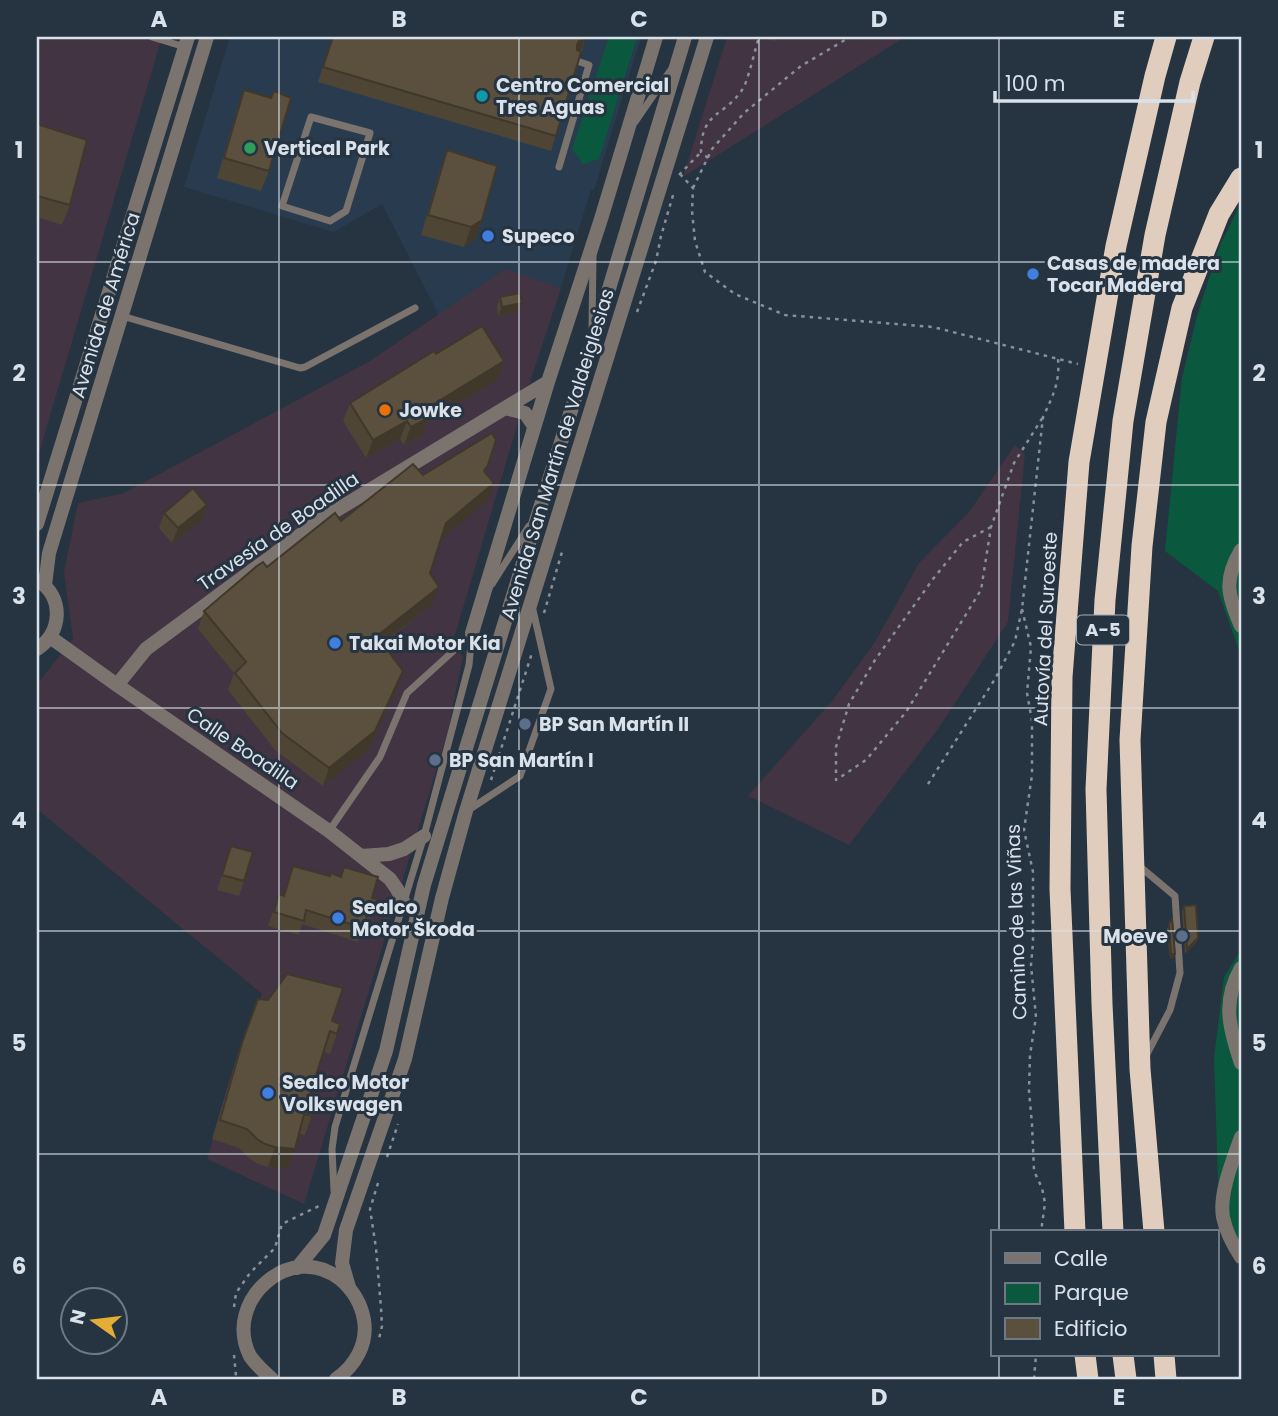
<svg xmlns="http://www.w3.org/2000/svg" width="1278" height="1416" viewBox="0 0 1278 1416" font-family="Poppins,sans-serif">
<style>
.built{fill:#293c4f}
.industrial{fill:#423442}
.green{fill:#0a593f}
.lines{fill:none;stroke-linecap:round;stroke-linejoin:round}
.path{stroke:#86919c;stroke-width:2.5;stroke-dasharray:3.5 5;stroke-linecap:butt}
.service{stroke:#7b736d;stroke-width:7}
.minor{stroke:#7b736d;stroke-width:14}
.motorway{stroke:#e1cdbd;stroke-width:21}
.wall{fill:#4e4535}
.shaded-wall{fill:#40382b}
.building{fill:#5b503e;stroke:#40382b;stroke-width:2}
.grid{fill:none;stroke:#d9e2eb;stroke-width:2;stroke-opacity:0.55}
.culture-dot{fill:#0f9aa8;stroke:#263341;stroke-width:2.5}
.leisure-dot{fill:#2e9e5b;stroke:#263341;stroke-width:2.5}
.shop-dot{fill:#3f7fe0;stroke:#263341;stroke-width:2.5}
.food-dot{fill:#e8710a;stroke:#263341;stroke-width:2.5}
.service-dot{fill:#5c6f8a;stroke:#263341;stroke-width:2.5}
.labels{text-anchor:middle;stroke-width:6;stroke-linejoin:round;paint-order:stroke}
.shield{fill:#263341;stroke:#a3aeb8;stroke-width:2}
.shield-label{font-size:18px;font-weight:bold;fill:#d9e2eb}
.poi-label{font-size:19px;font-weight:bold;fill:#d9e2eb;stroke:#263341;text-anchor:start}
.street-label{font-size:19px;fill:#d9e2eb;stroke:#263341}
.neatline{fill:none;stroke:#d9e2eb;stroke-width:2.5}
.grid-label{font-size:23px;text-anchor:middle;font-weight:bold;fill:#d9e2eb}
</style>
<rect width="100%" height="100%" fill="#263341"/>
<path class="built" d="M230,37h411l-47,153 -3,-1 -30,99 -56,-18 -66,45 -57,-111 -48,28 -150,-45z"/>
<path class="industrial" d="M37,37h125l-125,423z
M727,37h178l-222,140z
M505,269l56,19 -31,94 -78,263 11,11 -15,75 -144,473 -97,-45 28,-96 27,-69 -225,-185v-125l36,-45 -9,-67 14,-69 46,-10 246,-132z
M1015,445l10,9 -17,168 -70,107 -89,116 -101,-49 84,-95 43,-59 44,-79 50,-51z"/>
<path class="green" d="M609,37h28l-38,122 -16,5 -11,-15z
M1241,203v453l-23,-65 -53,-40 17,-173 15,-62 22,-69z
M1241,950v313l-22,-51 -5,-154 10,-81z"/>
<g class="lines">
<path class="path" d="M708,158l-7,-6c0,-41 23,-35 41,-62 6,-8 13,-41 17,-53
M680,174l13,14 -1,23 3,30 10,31 30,22 50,21 148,12 145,37
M679,175l22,-23
M693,188l19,-39 32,-36 57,-47 49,-29
M637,312l19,-51 5,-25 13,-44
M991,527l-28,15 -30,37 -58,81 -26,44 -13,43v33l30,-20 40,-48 75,-122 10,-63 23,-64 29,-46
M1022,609l9,38 -4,46 5,28v54l-8,55 9,42v71l-2,22 5,52 -6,38 -1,36 3,33 2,47 8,17 3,15 -4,29
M544,613l18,-61
M491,780l41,-127
M928,784l67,-105 20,-38 7,-32 21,-192c10,-21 17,-35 15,-58
M387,1157l11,-33
M378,1183l-8,26 6,39 5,60 1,18 -3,13
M234,1307l2,-14 14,-20 25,-25 7,-24 37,-18
M234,1355l2,21 3,3
M1034,1379l2,-24"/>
<path class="service" d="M152,37l33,10
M311,117l59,16 -24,78 -16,10 -48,-15z
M635,122l35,-51
M559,167l30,-102 -12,-4
M122,316l178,52 5,-1 110,-59
M592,328l1,-72
M492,584l37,-58
M470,809l50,-33 31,-87 -18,-79
M329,831l51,-74 27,-64 65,-59
M1138,865l37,31 5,77 -10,37 -24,46
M334,1191l-2,-42 3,-22 89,-291 45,-171 3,-32"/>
<path class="minor" d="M505,408l20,5 9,13
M37,524l151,-487
M1241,550c-18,30 -13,46 0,76
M45,585l4,-32 158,-516
M472,633l76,-251 53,-163 55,-182
M50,637l67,48 212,146 61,48 7,10 6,12
M37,649c25,-16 27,-51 2,-68
M117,685l29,-36 176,-130 226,-137
M361,856l28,-2 15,-5 20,-13
M1241,968c-19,33 -12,60 0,95
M1241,1137c-8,23 -22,56 -18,80 3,15 10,28 18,40
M297,1268l27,-33 62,-184 38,-166 115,-374 53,-166 93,-308
M349,1287l-7,-24 4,-33 59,-171 37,-161 24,-87 241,-774
M272,1379c-8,-7 -16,-14 -22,-23 -28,-55 41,-116 90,-77 13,11 21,23 24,41 4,24 -9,46 -28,59"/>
<path class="motorway" d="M1075,1232l-15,-343 2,-212 17,-215 37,-216 39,-170 11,-39
M1113,1232l-11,-228 -6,-215 9,-189 18,-179 32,-186 35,-153 14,-45
M1154,1232l-14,-163 -10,-329 12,-194 14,-124 26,-114 37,-94 22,-36
M1085,1355l3,24
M1123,1355l3,24
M1164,1355l2,24"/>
</g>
<path class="wall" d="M332,37h254l-35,114 -233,-69z
M763,37h13l-1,4 -13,-3z
M244,90l27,8 -2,73 -8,20 -44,-13 20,-68z
M37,124l33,81 -8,20 -25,-8z
M447,150l35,70 -7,20 -11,7 -43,-12 19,-65z
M500,297l22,6 -4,9 -20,4 -1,-10z
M436,354l68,7 -6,18 -72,44 -4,13 -18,9 -4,-6 -34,19 -23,-37 7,-18z
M488,465l-3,8 2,28 -46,38 -11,34 2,31 -49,40 14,44 -28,61 -46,37 -48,-36 -47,-60 6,-17 -36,-44 6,-18 63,-44 74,-46 82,-46z
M207,505l-5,15 -30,23 -13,-15 5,-15z
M231,846l13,35 -5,15 -22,-6z
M293,866l79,32 1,12 -5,14 -4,-1 -6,19 -56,-18 -3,11 -31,-9 11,-32 5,2z
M1184,906l14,32 -2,5 -11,11 -3,-43z
M1169,924l4,35h-3l-3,-30z
M258,999l74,22 5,13 -7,20 -6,-2 -17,52 8,3 -10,28 -6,-1 -4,15 -7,20 -20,-2 -10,-3 -8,-5 -11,-11 -27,-9 23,-76z"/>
<path class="shaded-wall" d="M585,40l-6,15 -2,-10 2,-4z
M482,220l-7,20 -11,7 7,-20z
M522,303l-4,9 -20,4 4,-9z
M504,361l-6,18 -72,44 -4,13 -18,9 7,-18 13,-17z
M407,421l-7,18 -34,19 7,-18z
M494,483l-7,18 -48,40 7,-18z
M207,505l-5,15 -30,23 6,-15z
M439,587l-7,17 -62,49 7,-17z
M403,671l-6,17 -28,61 -46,37 6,-18z
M1198,938l-2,5 -11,11 2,-5z
M1171,954h4l-2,5h-3z
M275,1147l20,2 -7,20 -20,-2z"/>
<path class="building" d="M333,37h253l-1,3 -6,1 -2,4v5l4,2 -25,84 -233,-69z
M244,90l27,8 3,-7 17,7 -22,73 -45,-13z
M37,124l50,16 -17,65 -33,-9z
M447,150l50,16 -15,54 -11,7 -43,-12z
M520,293l2,10 -20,4 -2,-10z
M482,326l22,35 -80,49 4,8 -17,9 -4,-6 -34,19 -23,-37 84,-52 2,3z
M492,433l4,7 -8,25 -4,6 10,12 -48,40 -16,50 9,14 -62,49 26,35 -28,60 -46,37 -47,-35 -47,-60 11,-11 -42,-51 53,-45 6,-4 4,5 68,-54 6,8 72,-57 10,11z
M193,488l14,17 -29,23 -14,-15z
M231,846l22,6 -9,29 -22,-6z
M293,866l37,10 1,-3 10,4 3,-10 34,10 -6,21 5,1 -4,11 -4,-1 -6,19 -57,-18 -2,11 -30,-9 5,-18 5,2z
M1196,905l2,33 -11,11 -3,-43z
M1172,919l3,35h-4l-2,-30z
M287,974l56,14 -11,33 8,3 -3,10 -7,-3 -23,73 8,3 -3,9 -8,-2 -9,35 -20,-2 -10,-3 -8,-5 -10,-10 -27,-9 22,-77 16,-44 10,1z"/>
<path class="grid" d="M279,37v1342M519,37v1342M759,37v1342M999,37v1195M37,262h1204M37,485h1204M37,708h1204M37,931h1204M37,1154h1204M999,1355v24"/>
<circle class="culture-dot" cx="482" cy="96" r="7"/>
<circle class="leisure-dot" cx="250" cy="148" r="7"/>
<g class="shop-dot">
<circle cx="488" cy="236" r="7"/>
<circle cx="1033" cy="274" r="7"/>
<circle cx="335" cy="643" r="7"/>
<circle cx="338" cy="918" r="7"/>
<circle cx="268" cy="1093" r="7"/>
</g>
<circle class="food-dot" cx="385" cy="410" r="7"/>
<g class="service-dot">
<circle cx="525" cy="724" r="7"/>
<circle cx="435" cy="760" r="7"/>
<circle cx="1182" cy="936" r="7"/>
</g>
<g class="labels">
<rect class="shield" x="1077" y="615.5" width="52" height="29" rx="5"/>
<g class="shield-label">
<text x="1103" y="636">A-5</text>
</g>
<g class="poi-label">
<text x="496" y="92">Centro Comercial<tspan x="496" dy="22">Tres Aguas</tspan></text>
<text x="264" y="155">Vertical Park</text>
<text x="502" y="243">Supeco</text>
<text x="1047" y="270">Casas de madera<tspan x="1047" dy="22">Tocar Madera</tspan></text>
<text x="399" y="417">Jowke</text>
<text x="349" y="650">Takai Motor Kia</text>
<text x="539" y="731">BP San Martín II</text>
<text x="449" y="767">BP San Martín I</text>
<text x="352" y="914">Sealco<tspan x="352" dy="22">Motor Škoda</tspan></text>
<text x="1168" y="943" text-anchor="end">Moeve</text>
<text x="282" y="1089">Sealco Motor<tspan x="282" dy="22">Volkswagen</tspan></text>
</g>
<g class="street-label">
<text transform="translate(105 305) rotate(-73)" y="7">Avenida de América</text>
<text transform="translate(557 454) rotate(-73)" y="7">Avenida San Martín de Valdeiglesias</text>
<text transform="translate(278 531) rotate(-35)" y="7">Travesía de Boadilla</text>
<text transform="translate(1045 629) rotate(-87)" y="7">Autovía del Suroeste</text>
<text transform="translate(243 748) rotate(34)" y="7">Calle Boadilla</text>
<text transform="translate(1016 922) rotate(-92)" y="7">Camino de las Viñas</text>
</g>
</g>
<rect width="1278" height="1416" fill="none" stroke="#263341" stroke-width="77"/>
<rect x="991" y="1230" width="228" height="126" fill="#263341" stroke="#6e7985" stroke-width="2"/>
<rect x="1005" y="1253" width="35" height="10" fill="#7b736d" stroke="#6e7985" stroke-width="2"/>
<text x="1054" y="1266" font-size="21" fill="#d9e2eb">Calle</text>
<rect x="1005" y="1283" width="35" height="21" fill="#0a593f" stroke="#6e7985" stroke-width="2"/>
<text x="1054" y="1300" font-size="21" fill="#d9e2eb">Parque</text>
<rect x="1005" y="1318" width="35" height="21" fill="#5b503e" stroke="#6e7985" stroke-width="2"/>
<text x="1054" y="1336" font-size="21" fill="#d9e2eb">Edificio</text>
<g transform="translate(94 1321) rotate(284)"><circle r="33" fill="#263341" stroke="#6e7985" stroke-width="2"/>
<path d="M0-5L12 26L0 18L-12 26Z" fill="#e4ad35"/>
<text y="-10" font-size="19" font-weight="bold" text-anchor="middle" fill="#d9e2eb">N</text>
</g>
<path d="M995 91v10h198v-10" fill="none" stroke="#d9e2eb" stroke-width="3.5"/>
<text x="1005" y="91" font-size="21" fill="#d9e2eb" stroke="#263341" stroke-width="5" paint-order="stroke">100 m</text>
<rect x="38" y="38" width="1202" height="1340" class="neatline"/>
<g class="grid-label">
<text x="159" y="27">A</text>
<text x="399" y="27">B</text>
<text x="639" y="27">C</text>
<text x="879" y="27">D</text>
<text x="1119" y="27">E</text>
<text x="19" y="158">1</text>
<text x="1259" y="158">1</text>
<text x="19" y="381">2</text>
<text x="1259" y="381">2</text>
<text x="19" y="604">3</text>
<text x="1259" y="604">3</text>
<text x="19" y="828">4</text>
<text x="1259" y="828">4</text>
<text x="19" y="1051">5</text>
<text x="1259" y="1051">5</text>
<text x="19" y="1274">6</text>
<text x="1259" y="1274">6</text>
<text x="159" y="1405">A</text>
<text x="399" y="1405">B</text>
<text x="639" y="1405">C</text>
<text x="879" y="1405">D</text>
<text x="1119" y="1405">E</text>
</g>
</svg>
